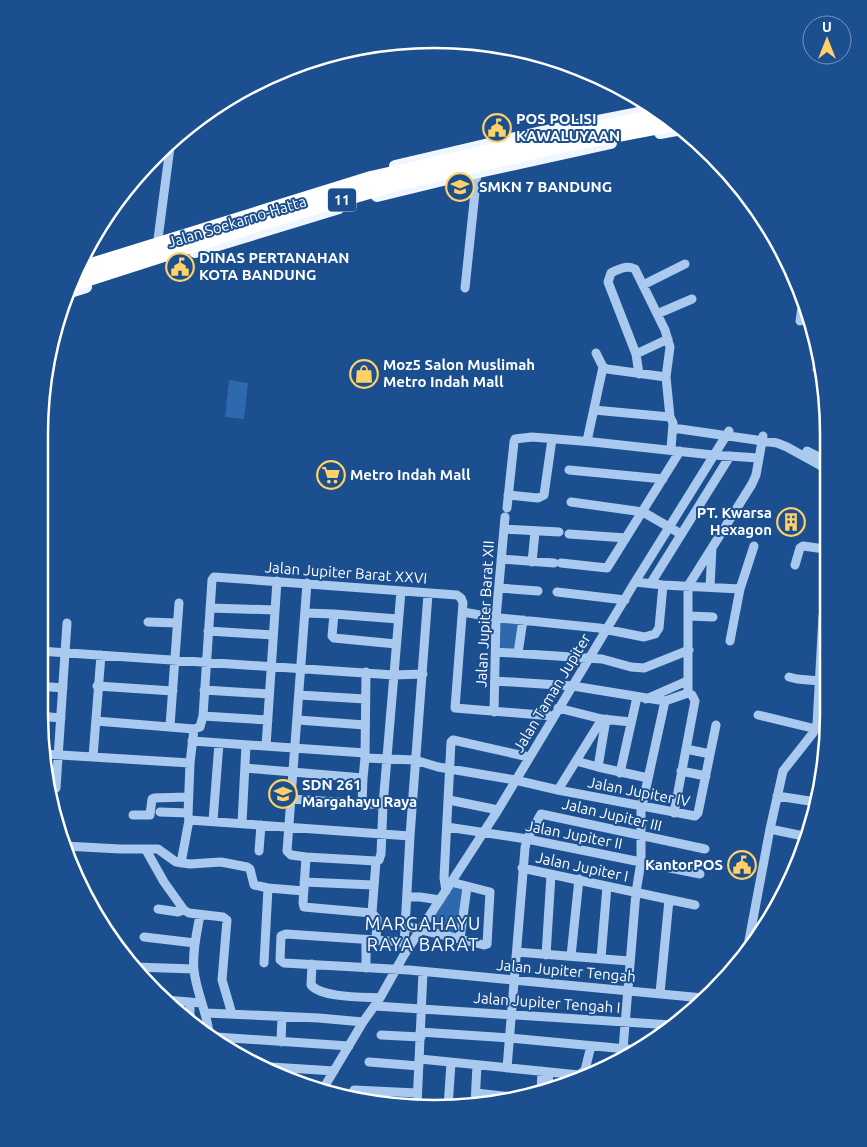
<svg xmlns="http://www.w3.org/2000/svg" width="867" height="1147" viewBox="0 0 867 1147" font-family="Ubuntu,sans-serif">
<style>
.green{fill:#2e69ad}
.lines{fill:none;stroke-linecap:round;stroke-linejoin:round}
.minor{stroke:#a9c9ee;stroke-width:9}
.major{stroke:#f0f6ff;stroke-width:12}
.highway{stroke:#fff;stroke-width:14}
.labels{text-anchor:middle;stroke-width:4;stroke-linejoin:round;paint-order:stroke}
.shield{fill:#1b4f8f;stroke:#bbcadd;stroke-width:1}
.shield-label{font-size:14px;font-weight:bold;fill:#fff}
.poi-label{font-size:15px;font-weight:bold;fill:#fff;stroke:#1b4f8f;text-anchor:start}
.street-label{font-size:15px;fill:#fff;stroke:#1b4f8f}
.quarter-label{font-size:18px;letter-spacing:1px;fill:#fff;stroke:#1b4f8f}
.rim{fill:none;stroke:#fff;stroke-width:2.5}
</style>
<rect width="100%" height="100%" fill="#1b4f8f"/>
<path class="green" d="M229,380l19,3 -4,36 -19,-2z
M499,621l20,2 -2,28 -19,-1z
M452,885l11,3 -5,46 -24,-5 -3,-9z"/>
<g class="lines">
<path class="minor" d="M158,239l12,-92
M643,285l42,-21
M465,288l12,-115
M657,314l35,-15
M800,321l3,-21
M636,354l32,-15
M603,367l4,2 59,8
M817,369l2,-11
M639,374l-3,-20 -28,-72 3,-9c8,-4 15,-8 24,-4l30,61 5,17 -4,30 4,40 3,6 -2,26
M594,410l76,7
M673,428l104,15 10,4 38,21
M587,441l16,-74 -7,-14
M807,451l18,9
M569,470l94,9
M508,495l30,3 6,-3 8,-56
M571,502l72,10 38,22
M507,508l7,-66 1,-3 17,-2 61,5 120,13 46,3
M504,529l55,3
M569,534l57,4
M501,559l53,4
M532,562l3,-30
M561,563l46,5 73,-117
M795,565l5,-17 3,-2 22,3
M635,582l28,3 77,4
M307,583l-20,268 4,4 15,2 -3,46 1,4 68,6 5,6 -1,22
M651,583l79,-127
M710,587l2,-39
M499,588l39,3
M557,592l68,8
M210,608l65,2
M463,612l28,5 108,11 45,9 11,-3 4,-6 4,-43
M306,613l28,1
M689,616l24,1
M148,622l29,1
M208,631l65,4
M730,641l10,-52 14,-43
M396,644l-62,-6 -2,-2 2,-22 64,5
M39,651l355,24 29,-1
M496,652l106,7 29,8 13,1 45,-18
M518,653l5,-33
M789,677l8,2 23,2
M495,681l78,5 92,15 23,-8
M39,686l24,2
M97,686l76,5
M204,690l65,4
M688,693v-107l64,-102 4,-9 7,-39
M299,695l66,4
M646,699l41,-18
M558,708l44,11 29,3
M494,712l2,-94 9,-101
M758,715l58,14
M39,716l22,2
M203,716l65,4
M298,720l67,5
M96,721l98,8 6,-2 3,-11 9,-136 2,-3 243,18 4,3 2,5 -8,105 98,8
M170,726l9,-123
M194,729l-4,34 -2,52 1,5 221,16
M192,741l173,12
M266,746l11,-165
M686,749l24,5
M44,754l146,9
M93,757l8,-102
M365,758l50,2 23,7 77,13 43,10 137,26 3,-3 18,-88
M576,761l22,6 50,11
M598,767l8,-48
M245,768l118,10 2,-20 1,-86
M681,771l25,5
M620,773l17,-76
M56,788l11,-165
M558,790l44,-71
M777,796l39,6
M291,799l92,6
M449,800l49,10
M813,801l6,-21 4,-6
M362,805l1,-27
M51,808l11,22 3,16
M160,812l28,1
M674,813l21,-112 -3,-6 -4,-2
M133,815h17l2,-16 2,-1 34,-1
M213,821l6,-78
M242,823l4,-78
M447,827l80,12 173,35
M770,829l38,8
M65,846l55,3h38l18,13 14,2 31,-2 26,5 3,2 4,16 14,3
M146,850l18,32 20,28 5,3 34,4 4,3 -5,60 10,34
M259,851l2,-26
M306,857l70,4
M181,863l8,-43
M522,868l173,37
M304,882l69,3
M451,882l39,10 -3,52 -3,1 -24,-6
M446,891l-2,-13 7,-136 2,-2 76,17
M407,897h13l20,3
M158,909l20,3 6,-2
M372,913l4,-52 3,-1 2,-6 2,-49 18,-214
M200,915c-3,17 -8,37 -6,55 2,21 12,40 15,62
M405,926l55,13 7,-52
M144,937l51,6
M404,942l-118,-8 -5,2 -1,24 4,3 125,7 294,28
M404,947l6,-111 18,-242
M747,951l23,-122 13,-58 30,-38 4,-9 6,-108 2,-7
M517,952l112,9
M546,955l5,-80
M571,956l8,-77
M601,958l6,-72
M264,963l4,-75 36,3
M312,964l-1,21c11,13 53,12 69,13
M135,967l59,2
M366,968v-27
M660,993l9,-93
M165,1000l25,2
M375,1006l297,19
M206,1013l113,5 44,4
M190,1018v-16l11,1
M420,1032l90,6 127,12
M381,1035l40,2
M217,1037l132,9
M281,1042l1,-26
M623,1049l13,-157 5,-30v-51l24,-110
M420,1059l159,16 6,-5 6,-24
M369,1062l50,4
M256,1066l78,5
M507,1068l18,-220 2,-9 14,-25 164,35
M323,1089l40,-67 17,-24 24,-43 94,-145 137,-228 94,-151
M354,1090l63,3
M548,1090l1,-18
M541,1091l1,-20
M476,1093l35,4
M475,1104l2,-39
M417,1105l6,-133
M448,1107l3,-44"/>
<path class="major" d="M660,133l22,-4
M395,166l142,-33 107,-21
M377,196l70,-17 164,-36
M195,252l144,-44
M67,293l19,-6"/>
<path class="highway" d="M75,270l296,-92 204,-46 90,-17
M70,285l209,-67 121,-35 165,-38 110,-21"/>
</g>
<defs>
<symbol id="civic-ring" viewBox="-11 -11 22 22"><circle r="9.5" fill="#1b4f8f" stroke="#ffd166" stroke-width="1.5"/><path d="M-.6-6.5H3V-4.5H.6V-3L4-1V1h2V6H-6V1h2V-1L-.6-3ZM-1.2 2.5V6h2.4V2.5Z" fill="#ffd166"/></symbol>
<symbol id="school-ring" viewBox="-11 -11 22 22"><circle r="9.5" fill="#1b4f8f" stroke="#ffd166" stroke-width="1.5"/><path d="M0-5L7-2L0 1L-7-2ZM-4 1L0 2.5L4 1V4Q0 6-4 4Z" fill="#ffd166"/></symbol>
<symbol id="shop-ring" viewBox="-11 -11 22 22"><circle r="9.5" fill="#1b4f8f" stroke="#ffd166" stroke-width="1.5"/><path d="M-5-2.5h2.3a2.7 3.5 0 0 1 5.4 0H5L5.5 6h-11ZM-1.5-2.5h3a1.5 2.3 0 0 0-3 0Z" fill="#ffd166"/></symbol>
<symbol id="supermarket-ring" viewBox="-11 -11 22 22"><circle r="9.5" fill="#1b4f8f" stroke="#ffd166" stroke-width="1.5"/><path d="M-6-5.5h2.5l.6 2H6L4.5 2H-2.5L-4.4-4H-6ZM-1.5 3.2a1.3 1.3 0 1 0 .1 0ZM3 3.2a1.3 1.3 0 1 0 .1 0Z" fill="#ffd166"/></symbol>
<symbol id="building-ring" viewBox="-11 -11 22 22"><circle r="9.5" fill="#1b4f8f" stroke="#ffd166" stroke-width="1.5"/><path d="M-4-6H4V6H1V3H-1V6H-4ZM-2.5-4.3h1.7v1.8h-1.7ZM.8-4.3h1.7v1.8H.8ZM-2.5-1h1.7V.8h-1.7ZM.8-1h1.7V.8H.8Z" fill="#ffd166"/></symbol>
</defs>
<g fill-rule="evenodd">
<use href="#civic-ring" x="481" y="112" width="32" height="32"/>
<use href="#school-ring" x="444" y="171" width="32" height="32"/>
<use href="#civic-ring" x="164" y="251" width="32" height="32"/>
<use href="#shop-ring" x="348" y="358" width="32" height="32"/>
<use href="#supermarket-ring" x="315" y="459" width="32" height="32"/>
<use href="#building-ring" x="775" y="506" width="32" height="32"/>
<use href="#school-ring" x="267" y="778" width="32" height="32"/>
<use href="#civic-ring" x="726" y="849" width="32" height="32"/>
</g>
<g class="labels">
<rect class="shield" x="328" y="188.5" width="28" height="23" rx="4"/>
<g class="shield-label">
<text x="342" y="205">11</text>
</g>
<g class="poi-label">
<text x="516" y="124">POS POLISI<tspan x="516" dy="17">KAWALUYAAN</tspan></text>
<text x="479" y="192">SMKN 7 BANDUNG</text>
<text x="199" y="263">DINAS PERTANAHAN<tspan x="199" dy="17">KOTA BANDUNG</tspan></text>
<text x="383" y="370">Moz5 Salon Muslimah<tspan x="383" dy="17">Metro Indah Mall</tspan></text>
<text x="350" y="480">Metro Indah Mall</text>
<text x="772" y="518" text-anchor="end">PT. Kwarsa<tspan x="772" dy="17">Hexagon</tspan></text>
<text x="302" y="790">SDN 261<tspan x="302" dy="17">Margahayu Raya</tspan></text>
<text x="723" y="870" text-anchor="end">KantorPOS</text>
</g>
<g class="street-label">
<text transform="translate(237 222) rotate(-17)" y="5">Jalan Soekarno-Hatta</text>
<text transform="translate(346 573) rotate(4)" y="5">Jalan Jupiter Barat XXVI</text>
<text transform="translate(485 614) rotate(-87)" y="5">Jalan Jupiter Barat XII</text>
<text transform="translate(552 693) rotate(-59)" y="5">Jalan Taman Jupiter</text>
<text transform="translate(639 792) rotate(11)" y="5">Jalan Jupiter IV</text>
<text transform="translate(612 815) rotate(13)" y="5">Jalan Jupiter III</text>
<text transform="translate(574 835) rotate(11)" y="5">Jalan Jupiter II</text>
<text transform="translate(582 867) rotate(12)" y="5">Jalan Jupiter I</text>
<text transform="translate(566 971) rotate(5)" y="5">Jalan Jupiter Tengah</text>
<text transform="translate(547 1003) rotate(4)" y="5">Jalan Jupiter Tengah I</text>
</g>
<g class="quarter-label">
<text x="423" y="930">MARGAHAYU<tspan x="423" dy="21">RAYA BARAT</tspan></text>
</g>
</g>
<path d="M0 0H867V1147H0ZM434 48H434A386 386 0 0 1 820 434V714A386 386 0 0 1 434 1100H434A386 386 0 0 1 48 714V434A386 386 0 0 1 434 48Z" fill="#1b4f8f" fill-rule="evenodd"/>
<path class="rim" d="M434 48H434A386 386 0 0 1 820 434V714A386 386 0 0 1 434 1100H434A386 386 0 0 1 48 714V434A386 386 0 0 1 434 48Z"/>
<g transform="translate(827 40)"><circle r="24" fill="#1b4f8f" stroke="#7695bc"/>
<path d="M0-4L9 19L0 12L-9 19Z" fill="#ffd166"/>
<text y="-8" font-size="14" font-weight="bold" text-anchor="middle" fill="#ffffff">U</text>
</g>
</svg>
